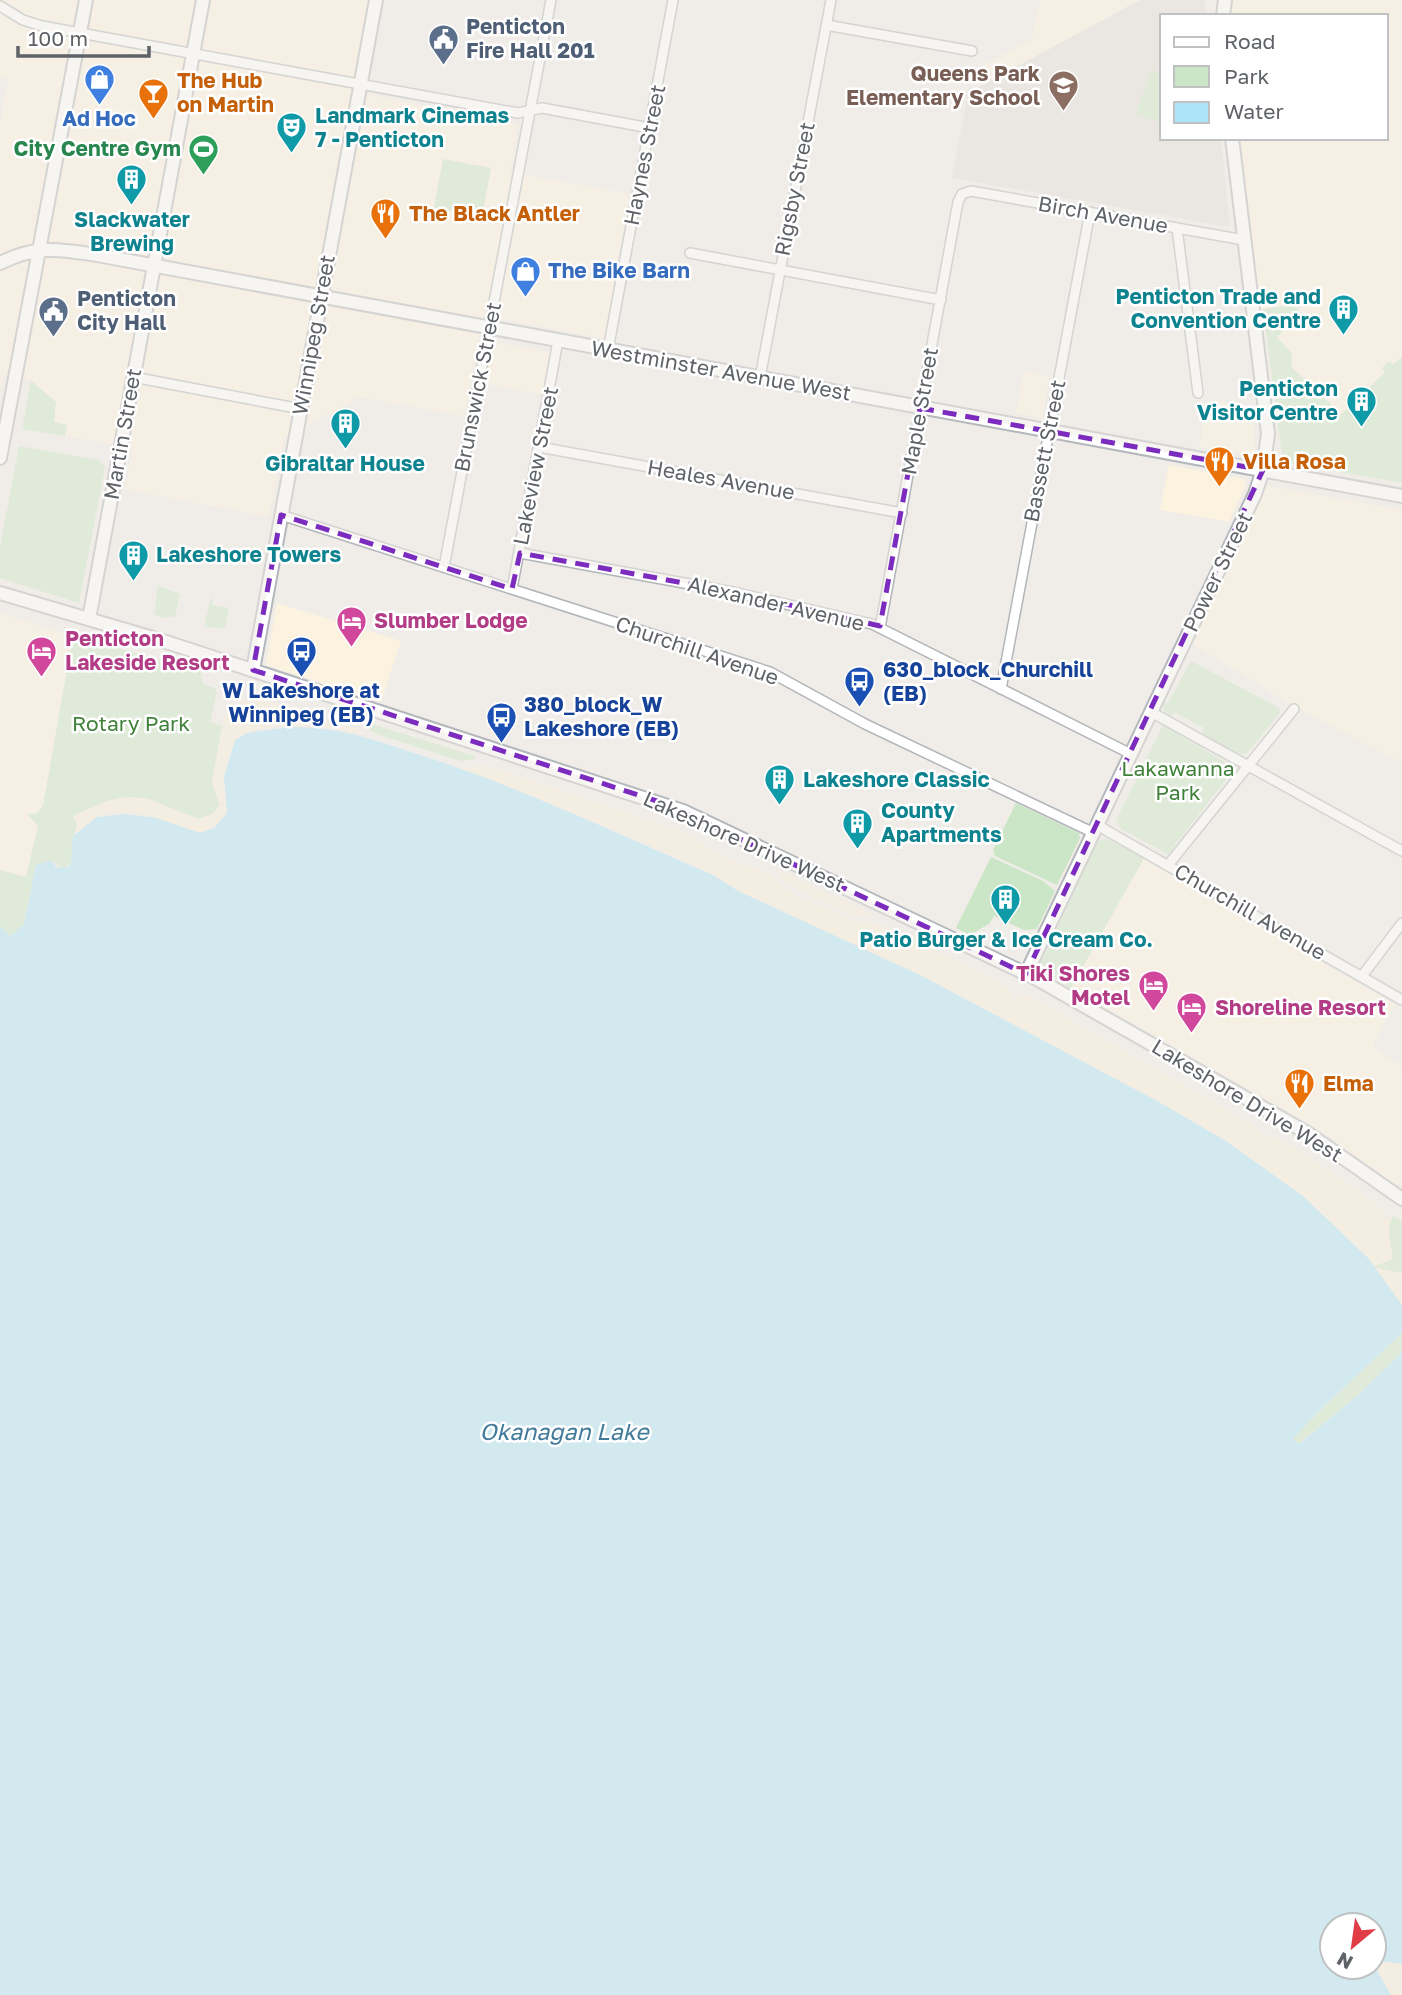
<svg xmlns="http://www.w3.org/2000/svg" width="1402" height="1995" viewBox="0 0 1402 1995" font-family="'Golos Text',sans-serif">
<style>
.commercial{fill:#fcf2e0}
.education{fill:#e3ded9}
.green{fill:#cae6c6}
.sand{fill:#f9edd9}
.water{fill:#ade4fa;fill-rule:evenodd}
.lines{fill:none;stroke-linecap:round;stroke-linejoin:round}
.street-casing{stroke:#b2b5b9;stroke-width:12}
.secondary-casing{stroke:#b4b7bb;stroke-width:16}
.street{stroke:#fff;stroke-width:9}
.secondary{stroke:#fff;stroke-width:12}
.marked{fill:none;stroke:#7b2cbf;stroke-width:5;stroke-dasharray:14 9;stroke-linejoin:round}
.labels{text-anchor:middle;stroke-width:5;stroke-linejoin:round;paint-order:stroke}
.service-label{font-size:21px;font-weight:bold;fill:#4e5e75;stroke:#fff;text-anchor:start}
.education-label{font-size:21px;font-weight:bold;fill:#785e54;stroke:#fff;text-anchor:end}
.food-label{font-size:21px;font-weight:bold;fill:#c56008;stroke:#fff;text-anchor:start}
.culture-label{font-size:21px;font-weight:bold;fill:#0d838f;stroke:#fff;text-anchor:start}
.shop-label{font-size:21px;font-weight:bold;fill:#366cbe;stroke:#fff}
.leisure-label{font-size:21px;font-weight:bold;fill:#27864d;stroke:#fff;text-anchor:end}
.street-label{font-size:21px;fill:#5f6367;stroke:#fff}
.hotel-label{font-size:21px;font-weight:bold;fill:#b23c85;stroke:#fff;text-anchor:start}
.transit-label{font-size:21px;font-weight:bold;fill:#164399;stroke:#fff;text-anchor:start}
.park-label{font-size:21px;fill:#40823a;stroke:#fff}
.water-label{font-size:23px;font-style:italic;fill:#437b9b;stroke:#fff}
</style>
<rect width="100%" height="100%" fill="#f0ede8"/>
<path class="commercial" d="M0,0h371l-18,91 165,34 -8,47 119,22 -24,144 -122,-22 -19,100 -105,-19 -75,41 -15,79 -144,-28 8,-42 -68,-11 2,-11 -14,-2 3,-21 -23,-21 -30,-5 -3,13v-266l8,-42 -8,-5z
M1040,0h100l-162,87 4,-21 50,-27z
M1229,0h173v357l-9,8 -3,-4 -18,32 -12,12h-8l-11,9 -38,-39 -9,-5 -4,-8 2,-9 -16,-17 32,-34 -50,8 -18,-172h146v-122h-158z
M494,342l56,10 -6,43 -58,-11z
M1024,371l25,5 -7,42 -26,-5z
M1208,399l46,8 1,41 -5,7 -51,-8z
M1169,465l74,14 3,6 -17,37 -69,-12z
M1267,486l135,24v253l-108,-57 -101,-62z
M277,603l124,38 -20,61 -115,-37z
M0,613l73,23 -30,170 -5,6 -8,2 8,12 -12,52 -26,-8z
M1144,858l251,147 -23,41 30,21v118l-7,-2 -90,-62 -234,-133z"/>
<path class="education" d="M1140,0h64l2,16h-44v122h59l9,89 -278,-49 17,-91 8,1z"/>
<path class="green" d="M1151,70l11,4v49l-26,-9z
M443,159l48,9 -9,48 -48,-8z
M1294,305l7,8 -24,24 15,17 -1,13 50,47 12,-9h7l12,-12 -4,-4 17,-17 -3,-4 7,-7 4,4 9,-8v126l-119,-21 -20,-153z
M31,381l25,21 -2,20 13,3 -2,11 -43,-7z
M19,446l79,14 7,7 -26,136 -79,-25v-31z
M158,586l22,8 -5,22 -11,2 -10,-4z
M213,598l-1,7 17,3 -4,20 -21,-1 6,-27z
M73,636l127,35 3,13 12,4 2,4 -7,30 12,4 -10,57 8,22 -8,9 -13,5c-28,-8 -53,-28 -84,-20 -15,3 -27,12 -41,17l4,9 -5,11 -2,27 -8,6 -12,-9 -16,9 -11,55 -14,12 -10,-10v-56l26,7 12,-51 -11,-12h9l7,-8z
M1191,661l88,47 1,5 -33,40 -7,1 -37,-20 1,-6 -28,-15 -6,3 -6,-5v-9l4,1z
M365,722l110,34v3l-15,2 -80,-26 -10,-5z
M1163,725l72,43 -67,86 -47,-25 -5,-9z
M1016,803l63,30 1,5 -23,47 -62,-29 -2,-6z
M1105,838l39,20 -73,130 -32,-21 58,-125z
M991,857l52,24 12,10 -18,38 -13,1 -30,-14 -5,8 -20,11 -13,-7z
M1393,1215l9,7v83l-30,-38c30,-21 8,-23 21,-52z
M1402,1333v19l-44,43 -60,49 -5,-5 6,-8z"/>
<path class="sand" d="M246,699h16l100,32 4,4c-30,-7 -120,-22 -135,14 -12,26 -1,41 -4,64 -5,11 -16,18 -28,20 -29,-9 -69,-31 -101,-17 -8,4 -13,13 -22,17l1,-8 -4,-9 33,-15 25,-4 18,2 50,20 13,-5 8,-9 -8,-22 9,-51 6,-3 -2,-5 -3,2c4,-14 11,-22 24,-27z
M489,766l199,68 35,23 44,16 28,22 56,25 27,4 119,57 15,11 3,10 4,-9 17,7 207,119 19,14 -1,3 5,3 5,-4 36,20 80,57 -5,4 4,4 7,-5 -5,13 5,31 -20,8 29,6v32l-34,-47 -64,-61 -78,-56 -67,-39 -237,-126 -184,-85 -25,-17 -102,-46 -152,-60z
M781,871l98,47 -27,-3v-3l-5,1 -41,-19 1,-4 -5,-1 -1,3 -23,-17z
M1379,1961l23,3v31h-11l-16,-28z"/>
<path class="water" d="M290,727c48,-1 88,14 133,29 100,32 194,78 290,119l25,16 184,85 237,126 67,39 78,56 64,61 34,47v28l-86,81 -23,25 6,5 59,-49 44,-43v612l-22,-3 -5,6 16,28h-1391v-1069l10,10 14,-12 12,-59 15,-5 6,8 11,-1 3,-4 2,-27 24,-19 28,-3 31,4 44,15 14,-5 13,-15 -3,-36 11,-37 12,-7zM1332,1925h42v42h-42z"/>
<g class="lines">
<defs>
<path id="street" d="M0,6l23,14 19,6 476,87 24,-5 108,20
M826,25l146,26
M1177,228l21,165
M690,253l251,47
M608,350l65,-350
M133,377l168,32
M760,378l71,-378
M539,447l363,66
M281,515l489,157 95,52 229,109
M520,553l213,39 139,32 259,130
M444,567l107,-567
M512,589l46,-248
M880,628l78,-426 4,-8 9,-3 273,49
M1001,689l89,-477
M1151,712l251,139
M1097,825l305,175
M1168,865l126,-156
M1362,976l40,-53"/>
<path id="secondary" d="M1223,16l2,-16
M0,263c37,-18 58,-14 97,-8l1305,241
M0,458l86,-458
M0,593l163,48 520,170 354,168 272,155 93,65
M89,619l114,-619
M253,670l123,-670
M1026,974l229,-480 8,-24 5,-36 -36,-296"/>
</defs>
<use href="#street" class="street-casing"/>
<use href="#secondary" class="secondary-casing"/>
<use href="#street" class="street"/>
<use href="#secondary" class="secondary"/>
</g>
<path d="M0 0H1402V1995H0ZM920,408l343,62 -237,504 -360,-170 -413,-134 28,-155 231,74 8,-36 213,39 147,34z" fill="#f0ede8" fill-opacity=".55" fill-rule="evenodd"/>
<path class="marked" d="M920,408l343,62 -237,504 -360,-170 -413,-134 28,-155 231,74 8,-36 213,39 147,34z"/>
<defs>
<symbol id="civic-pin" viewBox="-11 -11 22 30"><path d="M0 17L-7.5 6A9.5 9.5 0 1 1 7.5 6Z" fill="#5c6f8a" stroke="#fff"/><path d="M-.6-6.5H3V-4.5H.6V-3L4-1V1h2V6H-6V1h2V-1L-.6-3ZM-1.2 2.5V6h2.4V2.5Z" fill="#fff"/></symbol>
<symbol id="shop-pin" viewBox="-11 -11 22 30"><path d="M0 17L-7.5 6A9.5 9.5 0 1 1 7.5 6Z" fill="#3f7fe0" stroke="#fff"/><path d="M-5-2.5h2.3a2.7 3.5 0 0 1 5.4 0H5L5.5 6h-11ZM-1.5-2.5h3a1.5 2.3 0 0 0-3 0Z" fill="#fff"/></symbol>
<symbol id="school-pin" viewBox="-11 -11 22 30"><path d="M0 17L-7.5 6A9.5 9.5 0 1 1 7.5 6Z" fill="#8d6e63" stroke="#fff"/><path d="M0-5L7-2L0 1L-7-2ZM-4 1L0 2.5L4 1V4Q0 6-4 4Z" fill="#fff"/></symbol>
<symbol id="bar-pin" viewBox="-11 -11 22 30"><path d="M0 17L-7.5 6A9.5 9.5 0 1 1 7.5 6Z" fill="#e8710a" stroke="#fff"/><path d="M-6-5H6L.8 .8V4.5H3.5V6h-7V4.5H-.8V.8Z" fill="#fff"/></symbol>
<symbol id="theatre-pin" viewBox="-11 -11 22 30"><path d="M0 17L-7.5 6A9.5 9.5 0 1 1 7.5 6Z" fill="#0f9aa8" stroke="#fff"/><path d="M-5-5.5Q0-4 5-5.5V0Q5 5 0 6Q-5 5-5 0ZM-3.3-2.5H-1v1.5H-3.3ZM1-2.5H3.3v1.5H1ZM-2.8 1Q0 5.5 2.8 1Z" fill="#fff"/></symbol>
<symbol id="stadium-pin" viewBox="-11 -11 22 30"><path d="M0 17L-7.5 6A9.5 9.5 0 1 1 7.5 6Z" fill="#2e9e5b" stroke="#fff"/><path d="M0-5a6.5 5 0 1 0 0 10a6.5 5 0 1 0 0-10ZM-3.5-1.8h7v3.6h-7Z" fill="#fff"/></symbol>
<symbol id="building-pin" viewBox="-11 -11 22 30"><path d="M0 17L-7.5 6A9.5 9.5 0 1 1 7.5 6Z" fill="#0f9aa8" stroke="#fff"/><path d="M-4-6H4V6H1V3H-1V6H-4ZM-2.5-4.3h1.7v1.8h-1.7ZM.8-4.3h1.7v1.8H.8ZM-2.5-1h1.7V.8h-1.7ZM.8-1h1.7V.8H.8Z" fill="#fff"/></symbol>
<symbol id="restaurant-pin" viewBox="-11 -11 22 30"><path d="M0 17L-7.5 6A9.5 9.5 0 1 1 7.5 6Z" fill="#e8710a" stroke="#fff"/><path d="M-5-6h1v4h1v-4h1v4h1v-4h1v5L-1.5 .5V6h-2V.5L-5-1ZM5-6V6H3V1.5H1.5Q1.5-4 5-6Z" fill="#fff"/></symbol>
<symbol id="hotel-pin" viewBox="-11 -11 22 30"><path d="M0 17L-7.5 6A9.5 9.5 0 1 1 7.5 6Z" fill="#d1479c" stroke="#fff"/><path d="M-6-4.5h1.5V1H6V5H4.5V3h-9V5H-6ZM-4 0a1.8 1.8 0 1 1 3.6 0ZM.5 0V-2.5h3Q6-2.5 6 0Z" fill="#fff"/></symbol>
<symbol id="bus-pin" viewBox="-11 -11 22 30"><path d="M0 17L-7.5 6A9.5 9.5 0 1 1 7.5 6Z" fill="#1a4fb4" stroke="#fff"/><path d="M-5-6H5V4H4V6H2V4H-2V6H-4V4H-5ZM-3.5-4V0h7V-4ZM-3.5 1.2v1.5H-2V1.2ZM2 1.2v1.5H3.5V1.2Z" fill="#fff"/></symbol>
</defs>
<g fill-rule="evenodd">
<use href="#civic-pin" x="426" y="22" width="35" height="47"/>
<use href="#shop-pin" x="82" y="62" width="35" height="47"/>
<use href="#school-pin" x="1046" y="68" width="35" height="47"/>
<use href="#bar-pin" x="136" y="76" width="35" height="47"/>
<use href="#theatre-pin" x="274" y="110" width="35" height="47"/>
<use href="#stadium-pin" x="186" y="132" width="35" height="47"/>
<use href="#building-pin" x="114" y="162" width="35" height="47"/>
<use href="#restaurant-pin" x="368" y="196" width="35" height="47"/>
<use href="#shop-pin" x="508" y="254" width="35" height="47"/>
<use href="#building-pin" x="1326" y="292" width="35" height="47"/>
<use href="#civic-pin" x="36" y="294" width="35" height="47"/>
<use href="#building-pin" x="1344" y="384" width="35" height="47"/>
<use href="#building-pin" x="328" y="406" width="35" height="47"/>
<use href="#restaurant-pin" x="1202" y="444" width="35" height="47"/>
<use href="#building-pin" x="116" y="538" width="35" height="47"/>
<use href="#hotel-pin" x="334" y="604" width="35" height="47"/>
<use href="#hotel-pin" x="24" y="634" width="35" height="47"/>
<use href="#bus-pin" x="284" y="634" width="35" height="47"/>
<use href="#bus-pin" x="842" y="664" width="35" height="47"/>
<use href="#bus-pin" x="484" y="700" width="35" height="47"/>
<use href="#building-pin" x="762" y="762" width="35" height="47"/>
<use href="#building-pin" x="840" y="806" width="35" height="47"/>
<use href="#building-pin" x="988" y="882" width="35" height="47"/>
<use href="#hotel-pin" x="1136" y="968" width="35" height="47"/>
<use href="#hotel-pin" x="1174" y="990" width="35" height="47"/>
<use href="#restaurant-pin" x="1282" y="1066" width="35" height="47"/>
</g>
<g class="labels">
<g class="service-label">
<text x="466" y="34">Penticton<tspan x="466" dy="24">Fire Hall 201</tspan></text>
<text x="77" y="306">Penticton<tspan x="77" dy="24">City Hall</tspan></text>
</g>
<g class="education-label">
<text x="1040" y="81">Queens Park<tspan x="1040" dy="24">Elementary School</tspan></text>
</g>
<g class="food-label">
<text x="177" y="88">The Hub<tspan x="177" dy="24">on Martin</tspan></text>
<text x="409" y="221">The Black Antler</text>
<text x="1243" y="469">Villa Rosa</text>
<text x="1323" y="1091">Elma</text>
</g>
<g class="culture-label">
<text x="315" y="123">Landmark Cinemas<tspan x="315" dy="24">7 - Penticton</tspan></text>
<text x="132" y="227" text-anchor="middle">Slackwater<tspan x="132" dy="24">Brewing</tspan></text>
<text x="1321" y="304" text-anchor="end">Penticton Trade and<tspan x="1321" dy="24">Convention Centre</tspan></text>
<text x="1338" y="396" text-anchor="end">Penticton<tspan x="1338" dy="24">Visitor Centre</tspan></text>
<text x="345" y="471" text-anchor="middle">Gibraltar House</text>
<text x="156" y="562">Lakeshore Towers</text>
<text x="803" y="787">Lakeshore Classic</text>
<text x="881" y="818">County<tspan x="881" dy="24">Apartments</tspan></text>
<text x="1006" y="947" text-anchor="middle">Patio Burger &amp; Ice Cream Co.</text>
</g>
<g class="shop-label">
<text x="99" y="126">Ad Hoc</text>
<text x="548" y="278" text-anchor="start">The Bike Barn</text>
</g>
<g class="leisure-label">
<text x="181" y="156">City Centre Gym</text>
</g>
<g class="street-label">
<text transform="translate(645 155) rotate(-79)" y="7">Haynes Street</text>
<text transform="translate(795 189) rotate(-79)" y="7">Rigsby Street</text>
<text transform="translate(1103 215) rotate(10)" y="7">Birch Avenue</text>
<text transform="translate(314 335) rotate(-80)" y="7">Winnipeg Street</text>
<text transform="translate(721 371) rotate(10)" y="7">Westminster Avenue West</text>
<text transform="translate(478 387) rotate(-79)" y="7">Brunswick Street</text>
<text transform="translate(920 411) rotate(-80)" y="7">Maple Street</text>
<text transform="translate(123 434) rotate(-80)" y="7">Martin Street</text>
<text transform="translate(1045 451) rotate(-79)" y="7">Bassett Street</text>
<text transform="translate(536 466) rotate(-79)" y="7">Lakeview Street</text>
<text transform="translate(721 480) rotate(10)" y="7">Heales Avenue</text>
<text transform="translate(1218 572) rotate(-64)" y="7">Power Street</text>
<text transform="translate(776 604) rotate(13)" y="7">Alexander Avenue</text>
<text transform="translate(697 651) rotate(19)" y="7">Churchill Avenue</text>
<text transform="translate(744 842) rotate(24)" y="7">Lakeshore Drive West</text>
<text transform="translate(1250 912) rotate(30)" y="7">Churchill Avenue</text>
<text transform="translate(1247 1101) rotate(31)" y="7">Lakeshore Drive West</text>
</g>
<g class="hotel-label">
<text x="374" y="628">Slumber Lodge</text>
<text x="65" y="646">Penticton<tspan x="65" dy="24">Lakeside Resort</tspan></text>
<text x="1130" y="981" text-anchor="end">Tiki Shores<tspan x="1130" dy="24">Motel</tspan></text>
<text x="1215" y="1015">Shoreline Resort</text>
</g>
<g class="transit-label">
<text x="883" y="677">630_block_Churchill<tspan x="883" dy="24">(EB)</tspan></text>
<text x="301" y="698" text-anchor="middle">W Lakeshore at<tspan x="301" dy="24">Winnipeg (EB)</tspan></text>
<text x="524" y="712">380_block_W<tspan x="524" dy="24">Lakeshore (EB)</tspan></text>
</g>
<g class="park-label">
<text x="131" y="731">Rotary Park</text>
<text x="1178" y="776">Lakawanna<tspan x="1178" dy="24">Park</tspan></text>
</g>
<g class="water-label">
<text x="564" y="1440">Okanagan Lake</text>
</g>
</g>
<rect x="1160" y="14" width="228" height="126" fill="#ffffff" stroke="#bfc1c2" stroke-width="2"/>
<rect x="1174" y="37" width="35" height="10" fill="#ffffff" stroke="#bfc1c2" stroke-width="2"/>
<text x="1224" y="49" font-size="21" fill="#5f6367">Road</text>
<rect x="1174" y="66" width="35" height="21" fill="#cae6c6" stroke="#bfc1c2" stroke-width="2"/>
<text x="1224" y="84" font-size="21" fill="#5f6367">Park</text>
<rect x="1174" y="102" width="35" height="21" fill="#ade4fa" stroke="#bfc1c2" stroke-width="2"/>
<text x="1224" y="119" font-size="21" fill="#5f6367">Water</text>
<g transform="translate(1353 1946) rotate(209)"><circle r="33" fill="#ffffff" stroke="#bfc1c2" stroke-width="2"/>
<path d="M0-5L12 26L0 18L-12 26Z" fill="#e03d47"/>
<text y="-10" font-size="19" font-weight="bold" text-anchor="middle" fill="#5f6367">N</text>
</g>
<path d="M18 46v10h131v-10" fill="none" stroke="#5f6367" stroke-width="3.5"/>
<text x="28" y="46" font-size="21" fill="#5f6367" stroke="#ffffff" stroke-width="5" paint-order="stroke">100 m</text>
</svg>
